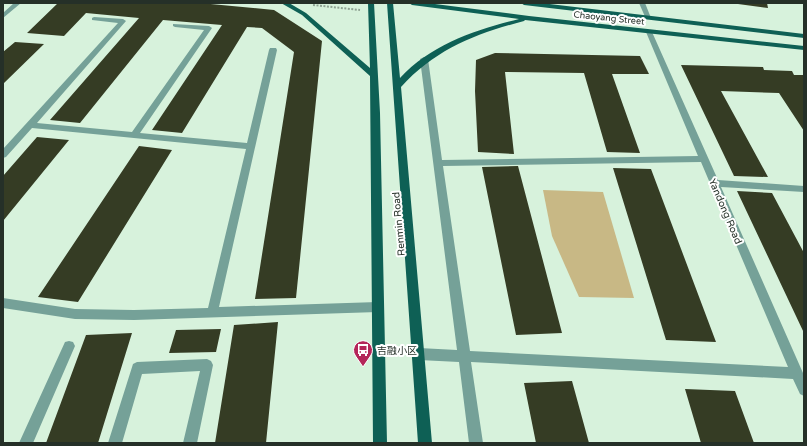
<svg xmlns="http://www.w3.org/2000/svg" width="807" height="446" viewBox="0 0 807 446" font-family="'Varela Round','Noto Sans SC',sans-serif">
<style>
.green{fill:#c8b885}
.building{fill:#353c24}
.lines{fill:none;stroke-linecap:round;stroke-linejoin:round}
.path{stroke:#8da292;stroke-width:2;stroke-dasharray:2 1.5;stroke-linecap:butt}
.minor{fill:#75a198;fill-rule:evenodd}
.major{fill:#0e6055;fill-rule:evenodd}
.labels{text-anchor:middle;stroke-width:4;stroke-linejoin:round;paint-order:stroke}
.far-street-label{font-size:9px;fill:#253028;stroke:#fff}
.street-label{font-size:10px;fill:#253028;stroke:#fff}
.poi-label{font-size:10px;fill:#253028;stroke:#fff;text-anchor:start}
</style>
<rect width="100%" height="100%" fill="#d7f2dc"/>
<path class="green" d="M543,190l60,2 31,106 -55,-1 -27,-61z"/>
<path class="building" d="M58,3h142l74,7 48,31 -26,257 -41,1 39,-247 -32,-24 -15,-1 -65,106 -30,-3 70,-105 -59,-5 -83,103 -30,-3 89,-102 -53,-5 -22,23 -37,-3z
M738,3h29l1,5 -30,-4z
M15,42l29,2 -41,40v-32z
M495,53l145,3 9,18h-37l28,79 -33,-1 -23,-79 -79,-1 9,82 -36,-2 -3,-61 1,-31z
M681,65l82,2 1,3 28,1 2,4h10v56l-25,-38 -58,-2 47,86 -34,-1z
M37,137l32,3 -66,81v-45z
M139,146l33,4 -94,152 -40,-5z
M518,166l44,167 -46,2 -34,-168z
M613,168l38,1 65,173 -50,-2z
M737,191l35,2 32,60v80z
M278,322l-12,121h-51l19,-118z
M221,329l-5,23 -47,1 7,-23z
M132,333l-34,110h-52l40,-108z
M572,381l17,62h-53l-12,-60z
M685,389l50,2 19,52h-53z"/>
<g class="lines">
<path class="path" d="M313,5l47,5"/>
<path class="minor" d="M14,3h7l-18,15v-5z
M639,3h6l6,15 -1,1h-4z
M94,17l29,2 3,2 -89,102 95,9 72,-102 -29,-3 -2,-1v-2l36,2 3,2 -72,105 107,10 22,-93 1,-2h6l1,2 -58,257 159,-5 4,2 2,3 -2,3 -4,2 -244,8 -59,-1 -72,-11v-10l72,11 59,1 74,-2 38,-159 -214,-21 -26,29 -3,1v-9l115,-126 -26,-3v-2z
M649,30l3,2 66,148 86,6v6l-83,-5 82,186 1,23 -4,-2 -7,-15 -322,-17 12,81h-14l-10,-81 -40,-2 -4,-2 -2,-4 2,-4 4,-2 38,2 -37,-291 4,-2 4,2 14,101 256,-4 -52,-124zM701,162l87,205 -318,-16 -27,-185z
M69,341l4,1 2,4 -42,97h-14l46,-101z
M207,359l4,2 2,4 -16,78h-14l17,-72 -58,3 -20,69h-14l25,-79 4,-2z"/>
<path class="major" d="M281,3h8l17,10 64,55 -2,-65h6l6,110 7,330h-14l-3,-367 -68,-61z
M387,3h6l7,75c32,-34 75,-48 119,-59l-107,-14 -3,-2h18l102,13 275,30v4l-279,-30 -1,1c-49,13 -88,28 -123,66l31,356h-14z
M521,3h20l263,31v4l-280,-33z"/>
</g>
<defs>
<symbol id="bus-pin" viewBox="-11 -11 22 30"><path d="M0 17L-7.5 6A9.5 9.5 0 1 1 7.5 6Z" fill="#b42659" stroke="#fff"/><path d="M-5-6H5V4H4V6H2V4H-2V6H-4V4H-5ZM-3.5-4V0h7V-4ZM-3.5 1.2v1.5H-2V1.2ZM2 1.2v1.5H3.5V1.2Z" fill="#fff"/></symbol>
</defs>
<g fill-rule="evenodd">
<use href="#bus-pin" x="352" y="339" width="22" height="30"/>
</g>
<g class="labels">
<g class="far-street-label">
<text transform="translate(609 18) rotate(6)" y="3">Chaoyang Street</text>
</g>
<g class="street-label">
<text transform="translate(726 211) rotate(67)" y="4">Yandong Road</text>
<text transform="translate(398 224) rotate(-95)" y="4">Renmin Road</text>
</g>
<g class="poi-label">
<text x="377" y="354">吉融小区</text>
</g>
</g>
<rect width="807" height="446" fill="none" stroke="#253028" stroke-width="8"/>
</svg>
